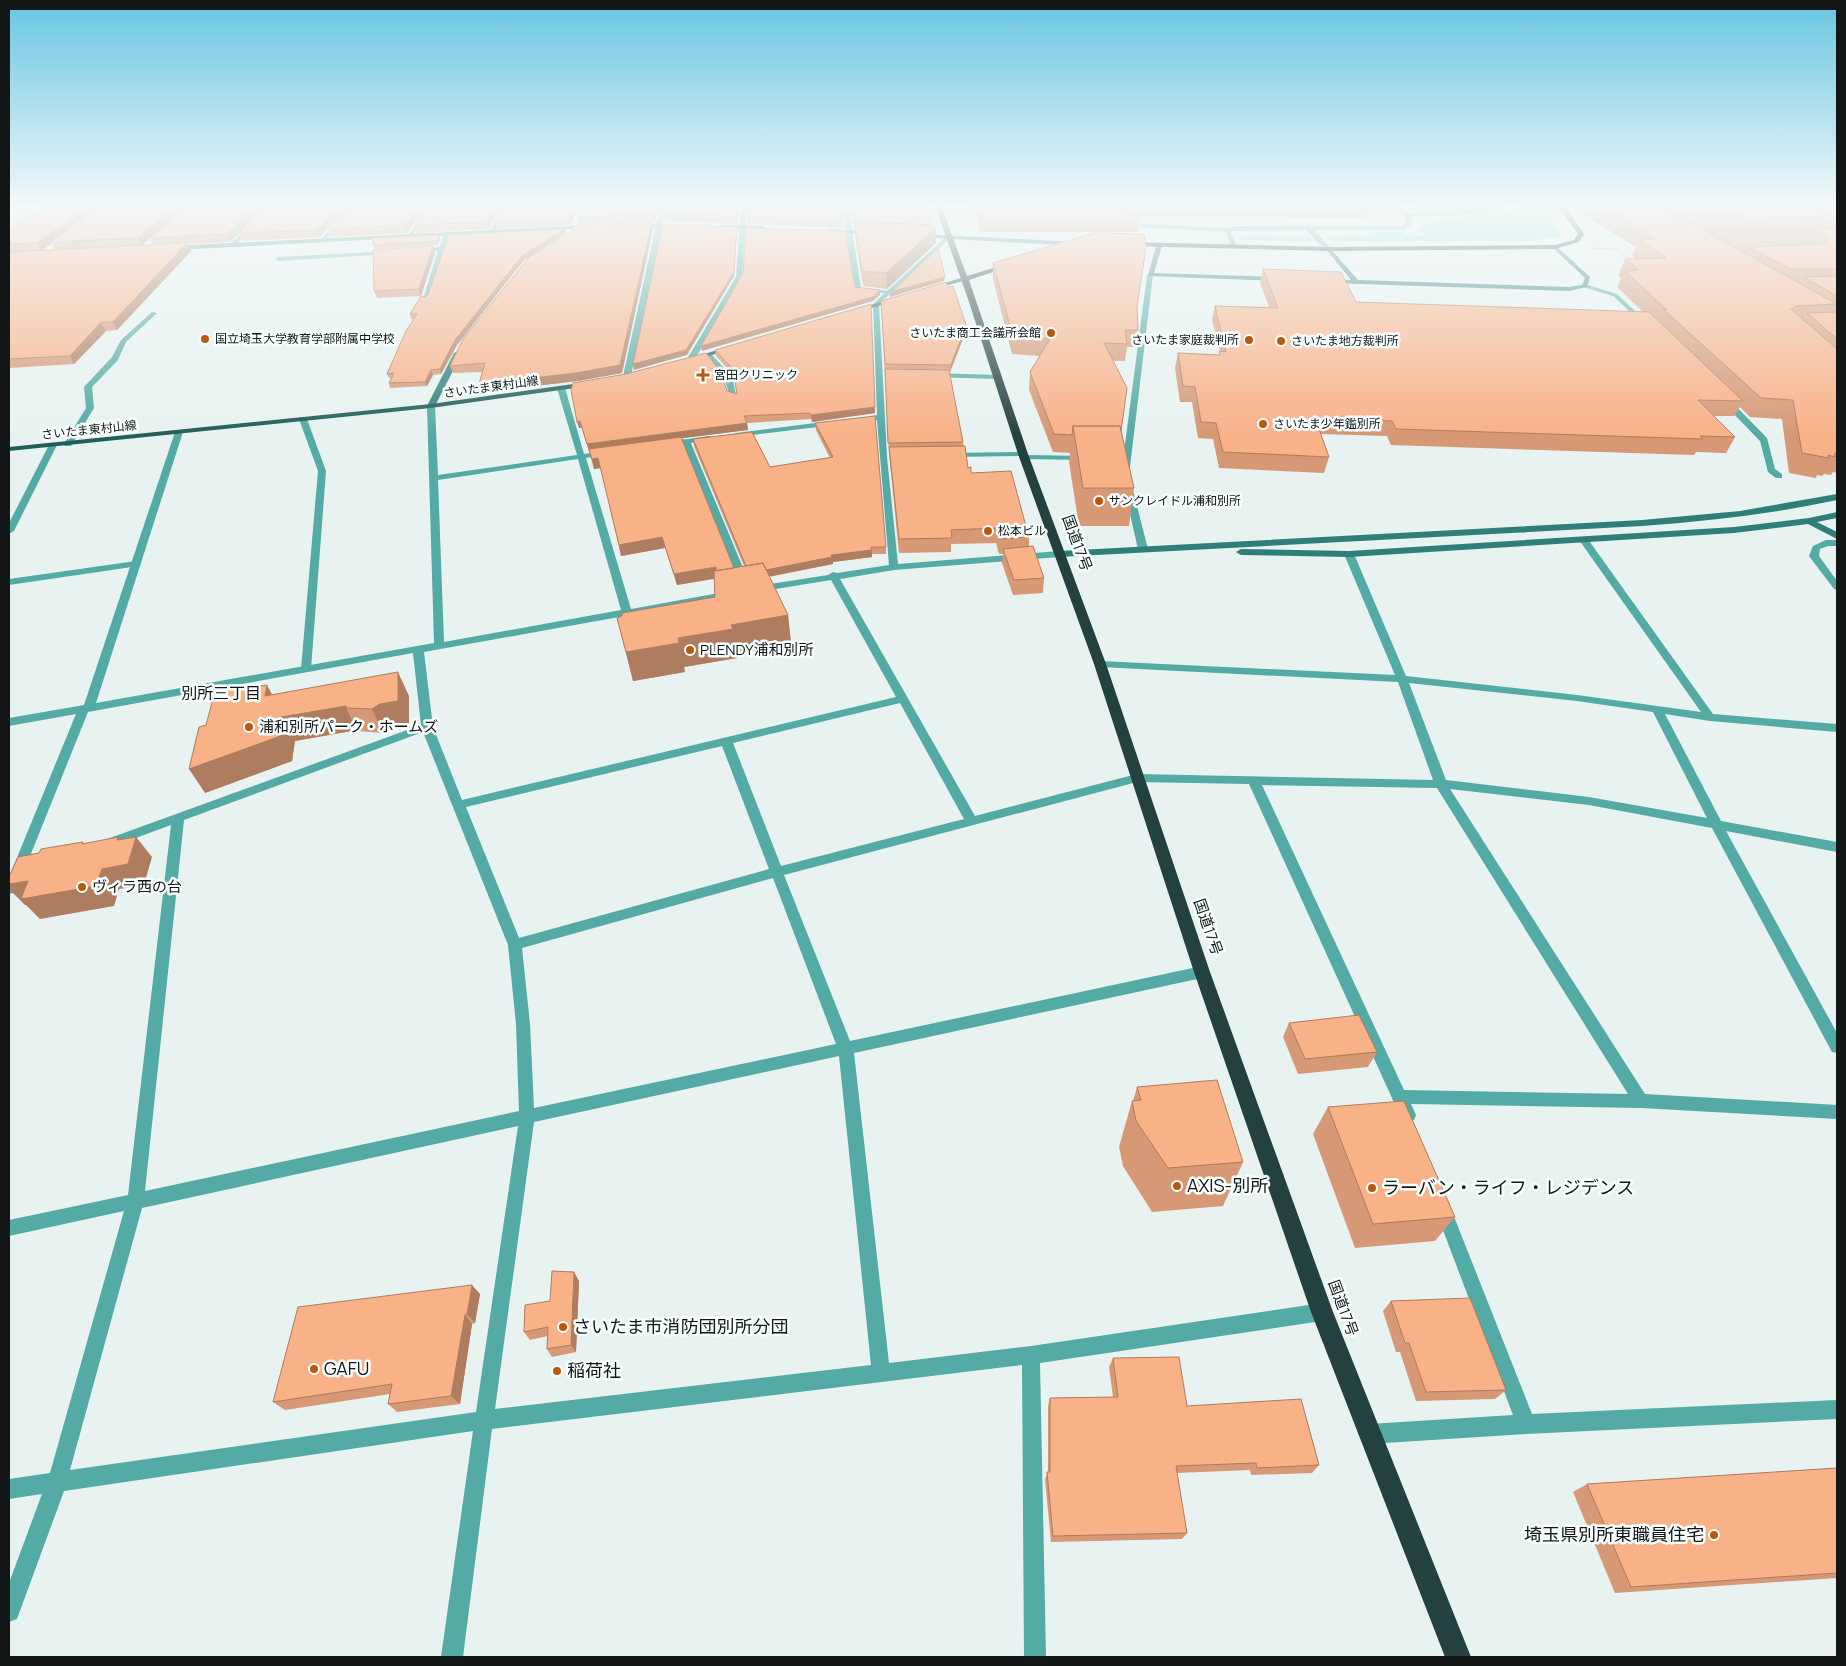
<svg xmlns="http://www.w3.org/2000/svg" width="1846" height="1666" viewBox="0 0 1846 1666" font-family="Manrope,'Noto Sans JP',sans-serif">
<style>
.green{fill:#91e2dc}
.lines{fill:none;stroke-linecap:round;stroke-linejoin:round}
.path{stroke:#9ca5a4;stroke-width:1;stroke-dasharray:2 1;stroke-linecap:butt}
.lane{fill:#54aaa4;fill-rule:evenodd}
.street{fill:#54aaa4;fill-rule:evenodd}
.secondary{fill:#307e7a;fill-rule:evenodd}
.primary{fill:#205e5b;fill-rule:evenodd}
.highway{fill:#22413f;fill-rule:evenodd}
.wall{fill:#d69875;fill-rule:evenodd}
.shaded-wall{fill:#ae7c5f}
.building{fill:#f9b188;stroke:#ae7c5f}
.poi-dot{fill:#b8590e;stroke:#f8fffe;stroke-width:2}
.labels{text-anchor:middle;stroke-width:5;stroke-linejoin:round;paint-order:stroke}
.far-poi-label{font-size:12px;fill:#121616;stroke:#f8fffe;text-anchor:start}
.far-street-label{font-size:12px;fill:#121616;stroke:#f8fffe}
.street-label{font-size:15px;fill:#121616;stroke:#f8fffe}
.poi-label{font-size:15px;fill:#121616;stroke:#f8fffe;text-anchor:start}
.neighbourhood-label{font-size:16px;fill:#121616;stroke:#f8fffe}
.near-poi-label{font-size:18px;fill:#121616;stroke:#f8fffe;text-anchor:start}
</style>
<rect width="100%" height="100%" fill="#e7f2f1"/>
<path class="green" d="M1410,203h82l1,2c-7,11 -76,8 -89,3h10z
M1516,208h29l15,24v4l-27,5h-204l-3,-4 45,-1 -3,-4h35l5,4h17l-7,-8 23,-10 48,-2z
M1238,236l71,1 4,4 -73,-1z"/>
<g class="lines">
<path class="path" d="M9,205l2,-2
M1593,248l26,2 14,11"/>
<path class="lane" d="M353,203h5l-33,38h-4v-2z
M504,203h6l-16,29 -5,1z
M661,203h6l-36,173 -4,2 -4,-2z
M842,203h6l13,85 29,3 2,3 -37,-4z
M1113,203h6l4,15 10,5 95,5 8,-2h68l3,-2 3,2h92l4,-3v-5l-11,-9 -40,-1 -8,-5 44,2 -1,-2h5l12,10 78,-3 11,-3 -3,-4 73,3 -3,2 -63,-2 1,3 -16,5 -74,3 1,7 -9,6h-90l18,18 -2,3 -11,-8 -11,-13 -76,1 6,16 -3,2 -3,-2 -5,-15 -94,-5 -14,-7z
M445,233l5,1 -22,64 -5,1 15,-48 -21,1 -3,-2 25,-3z
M392,251l-2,3 -112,7 -3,-2 3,-2z
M152,312l5,1 -31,29 -8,18 -26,27 2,21 -23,38h-6l-1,-2 22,-36 -2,-21 28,-30 9,-17z
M300,417l7,2 19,52 -15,198 -5,3 -5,-3 17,-198 -19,-52z
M683,439l7,2 59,141 -2,2 -3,1 -5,-3 -57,-141z
M50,443l7,2 -43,86 -5,3v-11z
M1023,452l4,3 60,1 4,2 -4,2 -63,-1 -4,-3 -70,1 -4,-2 4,-2z
M136,561l5,3 -2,2 -130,19v-6z"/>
<path class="street" d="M273,203h5l-44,43h-4v-2z
M430,203h5l-24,34h-4z
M741,203h6l-5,74 -47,82 -7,2 -1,-2 49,-82z
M948,235l2,3 -71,66 8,153 11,107 161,-13 5,3 -5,3 -165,13 -54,9 135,237 162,-42 296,6 -35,-98 -298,-15 -5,-3 5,-3 295,14 -51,-121 5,-3 5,3 52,122 171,19 124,17 -122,-172 5,-3 3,1 126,176 124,10v8l-127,-11 -45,-7 56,107 116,21v10l-111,-21 111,202v20l-5,-1 -120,-224 -123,-23 -139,-16 195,305 192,11v14l-196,-11 -230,-4 5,11 -2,5 -6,2 -6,-2 -153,-336 -112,-2 -353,93 66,166 352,-75 5,2 2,4 -2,4 -5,2 -348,75 35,310 142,-17 291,-43 6,3 3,6 -3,6 -6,3 -282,42 6,294h-22l-2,-292 -530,64 -29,228h-22l32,-226 -409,60 -47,128 -8,3v-39l33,-89 -33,5v-20l41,-6 74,-262 -115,25v-16l119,-25 43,-370 -68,25 -6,-5 2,-3 322,-117 -8,-72 -325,59 -66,164 -8,17 -5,1v-17l67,-163 -67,12v-8l75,-13 91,-273 4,-2 4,2 -87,271 338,-60 -7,-237 4,-2 4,2 3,69 139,-20 -20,-67 4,-2 4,2 19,66 21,-3 4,2 -23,5 45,151 99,-18 5,3 -5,3 -306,55 9,75 29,73 434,-103 -65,-117 -74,12 -5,-3 5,-3 71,-11 5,-3 4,1 52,-8 -12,-145 -19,2 -4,-2 23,-5 -4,-111zM578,459l43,151 -177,32 -6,-162zM1409,683l168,18 76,11 54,106 -118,-21 -143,-17zM900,703l64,116 -183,47 -48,-123zM423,732l85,213 8,79 3,87 -374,80 39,-371zM722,746l47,123 -250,69 -53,-131zM1262,785l175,3 191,306 -224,-4zM773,878l63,166 -302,64 -4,-84 -8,-76zM839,1056l32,309 -376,44 39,-287zM518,1126l-42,286 -406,58 72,-262z
M1150,273l3,2 -24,200 19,74 -5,3 -5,-3 -17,-74 26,-200z
M1585,284l32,10 31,29 -5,1 -30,-28 -30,-9z
M706,353h4l22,23 5,23 -7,-2 -6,-20 -18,-22z
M933,373l65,2 4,2 -4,2 -68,-2 -1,-2z
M1723,399h6l38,39 8,31 7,5v4h-6l-8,-6 -8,-31 -37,-38z
M831,421l4,2 -1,2 -98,12 -4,-2 4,-2z
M709,436l4,2 -1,2 -45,6 -4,-2 4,-2z
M1837,540v6h-9l-8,3 -1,7 18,25v9l-3,-1 -25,-33 4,-10 13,-6z
M1443,1201l6,2 2,6 81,205 305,-14v19l-311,15 -157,10 -7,-3 -3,-7 3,-7 7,-3 144,-9 -78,-206 2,-6z"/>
<path class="secondary" d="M678,224l2,3 -45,1 -3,-2 3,-2z
M591,225l2,3 -419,22 -3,-2 3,-2z
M720,225l43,1 3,2 -3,2 -45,-2z
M828,229l42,2 3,2 -3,2 -44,-3z
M920,234l158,8 3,2 -3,2 -160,-9z
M1159,244l3,2 -8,27 123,4 3,2 -3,2 -129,-5 8,-30z
M1555,245l35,32 -3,10 -18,4 -239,-8 -3,-2 3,-2 21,1 -25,-31 3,-2 29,33 211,7 13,-2 3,-7 -32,-30z
M458,351l4,2 -27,53 -7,2 -1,-2 27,-53z
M1837,494v6c-64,14 -129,21 -195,26l-583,31 -5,-3 5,-3 583,-31 98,-9z
M1837,512v6l-20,4 20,10v7l-29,-15 -74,9 -385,24 -108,-2 -5,-3 5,-3 108,2 385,-24 75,-9z"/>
<path class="primary" d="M964,277l2,3 -34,10 -3,-2z
M896,297l2,3 -43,13 -3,-2z
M730,346l2,1v2l-40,12 -4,-2z
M587,382h3v4l-159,22 -422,43v-4l422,-43z"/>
<path class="highway" d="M934,203h6l27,73 46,-14 4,2 -48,16 59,174 78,210 104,308 123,340 138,345h-26l-134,-345 -117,-340 -100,-308 -76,-210 -50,-155z
M1562,203l35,1 -31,3 18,27 -5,8 -24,7 -226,2 -204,-5 -3,-2 3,-2 204,5 226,-2 19,-5 4,-6 -18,-25z"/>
</g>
<path class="wall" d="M351,203l-31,34 -78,4 -3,-8 -9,9 -43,2 4,7 -74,79 -11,1 -32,33 -65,4v-139zM150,238l4,7 -13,1 3,-3zM52,243l3,7h-13z
M351,203h77l-21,30 -76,4 -2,-8z
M430,203h73l-14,26 -73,4 -2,-8z
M506,203h75l-11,22 -72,4 -2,-8z
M585,203h75l-5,18 -76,4 -1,-7z
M666,203h73l-1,21 -73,-3 -1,-7z
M848,203h78l6,22 4,3v15l-49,46 -24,-3 -8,-50v-8h-1z
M961,203h156l2,5 4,2 -2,-7h249v2l-4,13 -226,-2 -1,16h-159l-7,-27 -12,1z
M1575,203h262v270l-4,-1 -2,3 -7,-1 -2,2 -5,-1 -1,3 -27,-5 -7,-54 -32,-2 -10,-10 -6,9h-20l21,21 -9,16 -30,-1 -2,3 -303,-10 -4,-9 -66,-2 8,23 -5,16 -105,-5 -6,-29 -15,-1 -6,-36h-12l-5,-34 3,-15 41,2 1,-4 -8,-31 3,-14 54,1 -9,-24 3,-14 93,33 287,10 -26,-25 4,-9 -3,-2 7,-17h11l-4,-3 4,-9 -63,-39z
M747,217l96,3 1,8 -97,-4z
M652,222l1,7 -31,144 -44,8 -97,11 -2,-8 3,-12 -29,1 -3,-7z
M565,229l1,4 -42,27 -67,85 -16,29 -8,1 -6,11 -37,2 -1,-5 2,-5h-2l-2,-4 27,-55h-3l-1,-5 15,-17z
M440,239l-2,6 -63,4 -2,-4z
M435,253l-14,43 -44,2 -3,-7z
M993,263l144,45 1,22 -3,17h-8l-2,14h-12l14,27 -6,45 13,55 -5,38h-50l-10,-64 1,-9 -17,-1 -24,-62 1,-18 10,-16 -28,-2 -19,-75z
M948,287l18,38v6l-16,41h-1l19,96 3,5 58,64v10l15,31 -1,15 -30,2 -11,-32 1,-9h-4l-3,-11 -45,1v8l-52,1 -10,-100 -8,-152z
M715,350l160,63 -63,9 -1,-3 -64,4 1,7 -67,8 53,130 10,-2 -50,-120 -1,-7 77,28 60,-9 -14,-28 -1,-7 71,124v7h-14v3l-39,5v2l-64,13 19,38 3,28 -54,11v4l-53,9 1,5 -52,9 -16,-63 98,-21 -1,-18 -37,6 -12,-37 -44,8 -20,-88 -7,1 -12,-41h-3l148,-37 10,3 -3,-18 -18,-20z
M272,695l137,1v28l-18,4 -8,5 -25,-2 -1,-1 -62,11 -3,20 -87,32 1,-68z
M1289,1023l88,29 -9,15 -70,7 -15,-37z
M1137,1087l106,75 -20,44 -71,6 -29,-46 -4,-19 13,-46h1z
M1328,1107l127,110 -20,24 -80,7 -42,-114z
M579,1281l-3,71 -24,5 -5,-8 1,-13 -18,4 -6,-8 26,-31z
M480,1294l-5,29 -3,1 -12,80 -63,8 -9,-8 2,-10 -105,16 -12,-8z
M1391,1301l115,89 -11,9 -79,2 -16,-49h-4l-13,-41z
M1113,1358l74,48 132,59 -7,8 -61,2 -1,-5 -73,3 10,60 -5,6 -131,3 -6,-63 3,-7v-66l2,-8 63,-1 -4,-30z
M1837,1468v110l-222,15 -42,-101 14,-8z"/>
<path class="shaded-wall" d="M93,203h14l-56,39 1,1 -10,8 -5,-8z
M180,203h12l-51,43 -4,-8z
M260,203h11l-41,39 -3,-8z
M342,203h9l-31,34 -3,-7z
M421,203h7l-21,30 -2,-8z
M497,203h6l-14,26 -2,-7z
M576,203h5l-11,22 -2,-7z
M657,203h3l-5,18 -1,-7z
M738,203h1l-1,21 -1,-7z
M961,203h12v2l-12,1z
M652,222l1,7 -31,144 -44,8 -97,11 -2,-8z
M737,227v5l-3,44 -47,79 -53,15 -1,-6z
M936,228v15l-49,46 -1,-16z
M565,229l1,4 -42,27 -67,85 -16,29 -1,-5 15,-29 67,-84z
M439,235l1,4 -2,6 -1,-4z
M187,243l4,8 -74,79 -4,-8z
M433,246l2,7 -14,43 -2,-7z
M945,277l-1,4 -54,16v-5z
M880,290v5l-7,6 -171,50 -1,-5z
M101,322l5,9 -32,33 -4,-8z
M966,325v6l-16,41 1,-7z
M431,370l2,5 -6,11 -2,-4z
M875,407v6l-63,9 -1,-7z
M580,421l2,7h-3l-2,-6z
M747,423l1,7 -159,20 -2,-6z
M598,458l3,10 -7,1 -2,-10z
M662,537l3,11 -44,8 -2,-11z
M872,550v7l-39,5v2l-72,14 -2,-7 72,-16z
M716,567l1,11 -40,7 -3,-11z
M788,615l3,28 -54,11v4l-53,9 1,5 -52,9 -7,-29 105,-27z
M398,672l11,24v28l-18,4 -8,5 -11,-24z
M267,685l13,24 -15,-13z
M346,706v2l11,22 -62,11 -3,20 -87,32 -16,-24 92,-52z
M118,837l13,17 5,-17 16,20 -8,28 -25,4 -5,17 -74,13 -14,-14h-1l-16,-16v-5l93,-15z
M574,1272l5,9 -3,71 -5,-7z
M472,1285l8,9 -5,29 -8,-9z
M465,1315l7,9 -12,80 -9,-8z"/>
<path class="building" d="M50,203h43l-56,40 -28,1v-15z
M104,203h76l-43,35 -86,4z
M191,203h69l-33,31 -77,4z
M269,203h73l-25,27 -78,3z
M351,203h70l-16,22 -76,4z
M430,203h67l-10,19 -73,3z
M506,203h70l-8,15 -72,3z
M585,203h72l-3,11 -76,4z
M666,203h72l-1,14 -73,-3z
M748,203h93l2,17 -96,-3z
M850,203h76l6,22 -79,-4z
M977,203h140l2,5 14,7 7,1 1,2h-160z
M1138,203l1,5h-4l-9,-5z
M1143,203h227v2z
M1597,203h57l183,101 -41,2 -5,3 46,40v105l-2,-1v4l-7,-2 1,3 -27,-5 -9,-53 -32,-2 -98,-89 4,1 -42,-39 14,-1 -14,-11 41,-1 -27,-18 17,-1z
M1668,203h38l-4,9h-17z
M1715,203h101l-1,4 11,9 -80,3z
M1816,203h21v19h-14l3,-6 -11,-9z
M854,221l81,5 1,2 -50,45 -24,-2z
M652,222l-32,143 -44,8 -97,11 6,-21 -35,3 13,-27 66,-82 43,-26 3,-5z
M663,224l74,3 -3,45 -48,78 -53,14z
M746,228l99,3 10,56 25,3 -7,7 -172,49 42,-73z
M565,229l-43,27 -67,84 -15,29 -9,1 -6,12 -36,1 5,-10 -7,1 19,-43 11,-17h-7l11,-18 4,1 3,-3 21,-59z
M1819,229h18v40h-47l-41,-22 76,-3 4,-5 -10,-9z
M1094,233l50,1 2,13 -9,60 1,23h-13l2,14 -23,-1 23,45 -6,43 -1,-5h-47l-1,9 -18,-1 -24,-62 20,-33 -37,-2 -20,-74z
M439,235l-2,6 -64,4v-7z
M187,243l-74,79h-12l-31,34 -61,3v-107z
M433,246l-14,43 -45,2 -1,-41z
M938,248l7,29 -55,15 3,-1z
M1263,269l78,3 15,30 293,10 94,89 -45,-1 37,37 -35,-1 3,3 -307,-10 -4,-8 -77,-3 14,39 -106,-5 -7,-29 -15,-1 -6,-35 -12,-1 -5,-33 42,2 -1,-4 7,1 -11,-46 63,2z
M1837,276v20l-33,-19z
M946,282l2,5 5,-1 13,39 -15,40 -66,-1 -4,-63z
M871,304l4,103 -64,8 -1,-2 -66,3 3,7 -160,21 -7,-23 -3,1 -6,-32 2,-7 53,-9 80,-21 15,19 6,19 10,3 -4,-25 -18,-19z
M1837,312v27l-30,-26z
M885,369l64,1 14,72 -75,1z
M875,416l11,131h-15l1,3 -41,5 1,2 -66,13 -3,-7 -17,3 -53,-127 59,-7 18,35 63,-10 -18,-34z
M1073,426h47l14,62h-51z
M681,437l53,131 -18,3v-4l-42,7 -12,-37 -43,8 -21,-87 -6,1 -3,-10z
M965,446l3,22 3,-1v6l40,-2 18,66 -29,2 -4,-11 -45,2 1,8 -53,1 -10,-92z
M1033,546l11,32 -30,2 -11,-31z
M763,563l25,52 -57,10 2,4 -55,9 1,5 -53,9 -9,-34 5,-2v-3l93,-16 -1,-26z
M398,672v29l-18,3 -8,5 -26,-1v-2l-65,11 -3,20 -89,32 10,-42 7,-2 8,-30 8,-4 45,-6 -2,11z
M118,837l-1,3 19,-3 -8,27 -26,5 -6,17 -75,13 7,-18 -19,3v-7l9,-20 21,-4 2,-4 42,-7 -1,2z
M1359,1015l18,37 -72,7 -16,-36z
M1217,1080l26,82 -75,6 -32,-47 -4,-20 9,-1 -4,-13z
M1404,1101l51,116 -82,7 -45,-117z
M552,1271l22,1 -3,73 -24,4 1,-22 -24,5 1,-27 25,-4z
M472,1285l-5,29 -2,1 -14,81 -63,8 4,-20 -119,18 25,-95z
M1470,1298l36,92 -80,2 -17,-49h-4l-14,-42z
M1179,1357l8,49 114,-7 18,66 -62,3 -1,-5 -80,3 11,67 -134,3 -6,-64h3v-74l68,-1 -5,-39z
M1837,1468v105l-206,14 -44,-103z"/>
<linearGradient id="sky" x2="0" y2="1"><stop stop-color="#67c5e1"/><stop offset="0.47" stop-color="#f4f9f9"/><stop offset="1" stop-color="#f4f9f9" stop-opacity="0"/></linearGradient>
<rect width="1846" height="436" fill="url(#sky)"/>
<g class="poi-dot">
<circle cx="1051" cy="333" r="5"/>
<circle cx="205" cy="339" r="5"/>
<circle cx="1249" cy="340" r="5"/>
<circle cx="1281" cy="341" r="5"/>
<path d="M700.5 367.5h5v5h5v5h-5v5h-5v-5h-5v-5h5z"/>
<circle cx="1263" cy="424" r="5"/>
<circle cx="1099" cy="501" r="5"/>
<circle cx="988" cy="531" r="5"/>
<circle cx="690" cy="650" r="5"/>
<circle cx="249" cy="727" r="5"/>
<circle cx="82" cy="887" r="5"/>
<circle cx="1177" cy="1186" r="5"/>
<circle cx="1372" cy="1188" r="5"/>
<circle cx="563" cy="1327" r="5"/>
<circle cx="314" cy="1369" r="5"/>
<circle cx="557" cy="1371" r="5"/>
<circle cx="1714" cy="1535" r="5"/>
</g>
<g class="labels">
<g class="far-poi-label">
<text x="1041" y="337" text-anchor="end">さいたま商工会議所会館</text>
<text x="215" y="343">国立埼玉大学教育学部附属中学校</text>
<text x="1239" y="344" text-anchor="end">さいたま家庭裁判所</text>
<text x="1291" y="345">さいたま地方裁判所</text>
<text x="714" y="379">宮田クリニック</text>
<text x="1273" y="428">さいたま少年鑑別所</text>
<text x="1109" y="505">サンクレイドル浦和別所</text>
<text x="998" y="535">松本ビル</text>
</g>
<g class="far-street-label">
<text transform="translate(491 387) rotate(-8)" y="4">さいたま東村山線</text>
<text transform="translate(89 430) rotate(-6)" y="4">さいたま東村山線</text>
</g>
<g class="street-label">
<text transform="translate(1077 543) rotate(70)" y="5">国道17号</text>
<text transform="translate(1208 927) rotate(71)" y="5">国道17号</text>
<text transform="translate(1343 1308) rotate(70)" y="5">国道17号</text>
</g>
<g class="poi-label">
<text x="700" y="655">PLENDY浦和別所</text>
<text x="259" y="732">浦和別所パーク・ホームズ</text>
<text x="92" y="892">ヴィラ西の台</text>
</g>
<g class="neighbourhood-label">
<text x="221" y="699">別所三丁目</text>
</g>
<g class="near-poi-label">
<text x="1187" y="1192">AXIS-別所</text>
<text x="1382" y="1194">ラーバン・ライフ・レジデンス</text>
<text x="573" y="1333">さいたま市消防団別所分団</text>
<text x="324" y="1375">GAFU</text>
<text x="567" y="1377">稲荷社</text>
<text x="1704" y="1541" text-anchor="end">埼玉県別所東職員住宅</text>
</g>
</g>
<rect width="1846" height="1666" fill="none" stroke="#121616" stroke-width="20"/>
</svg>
